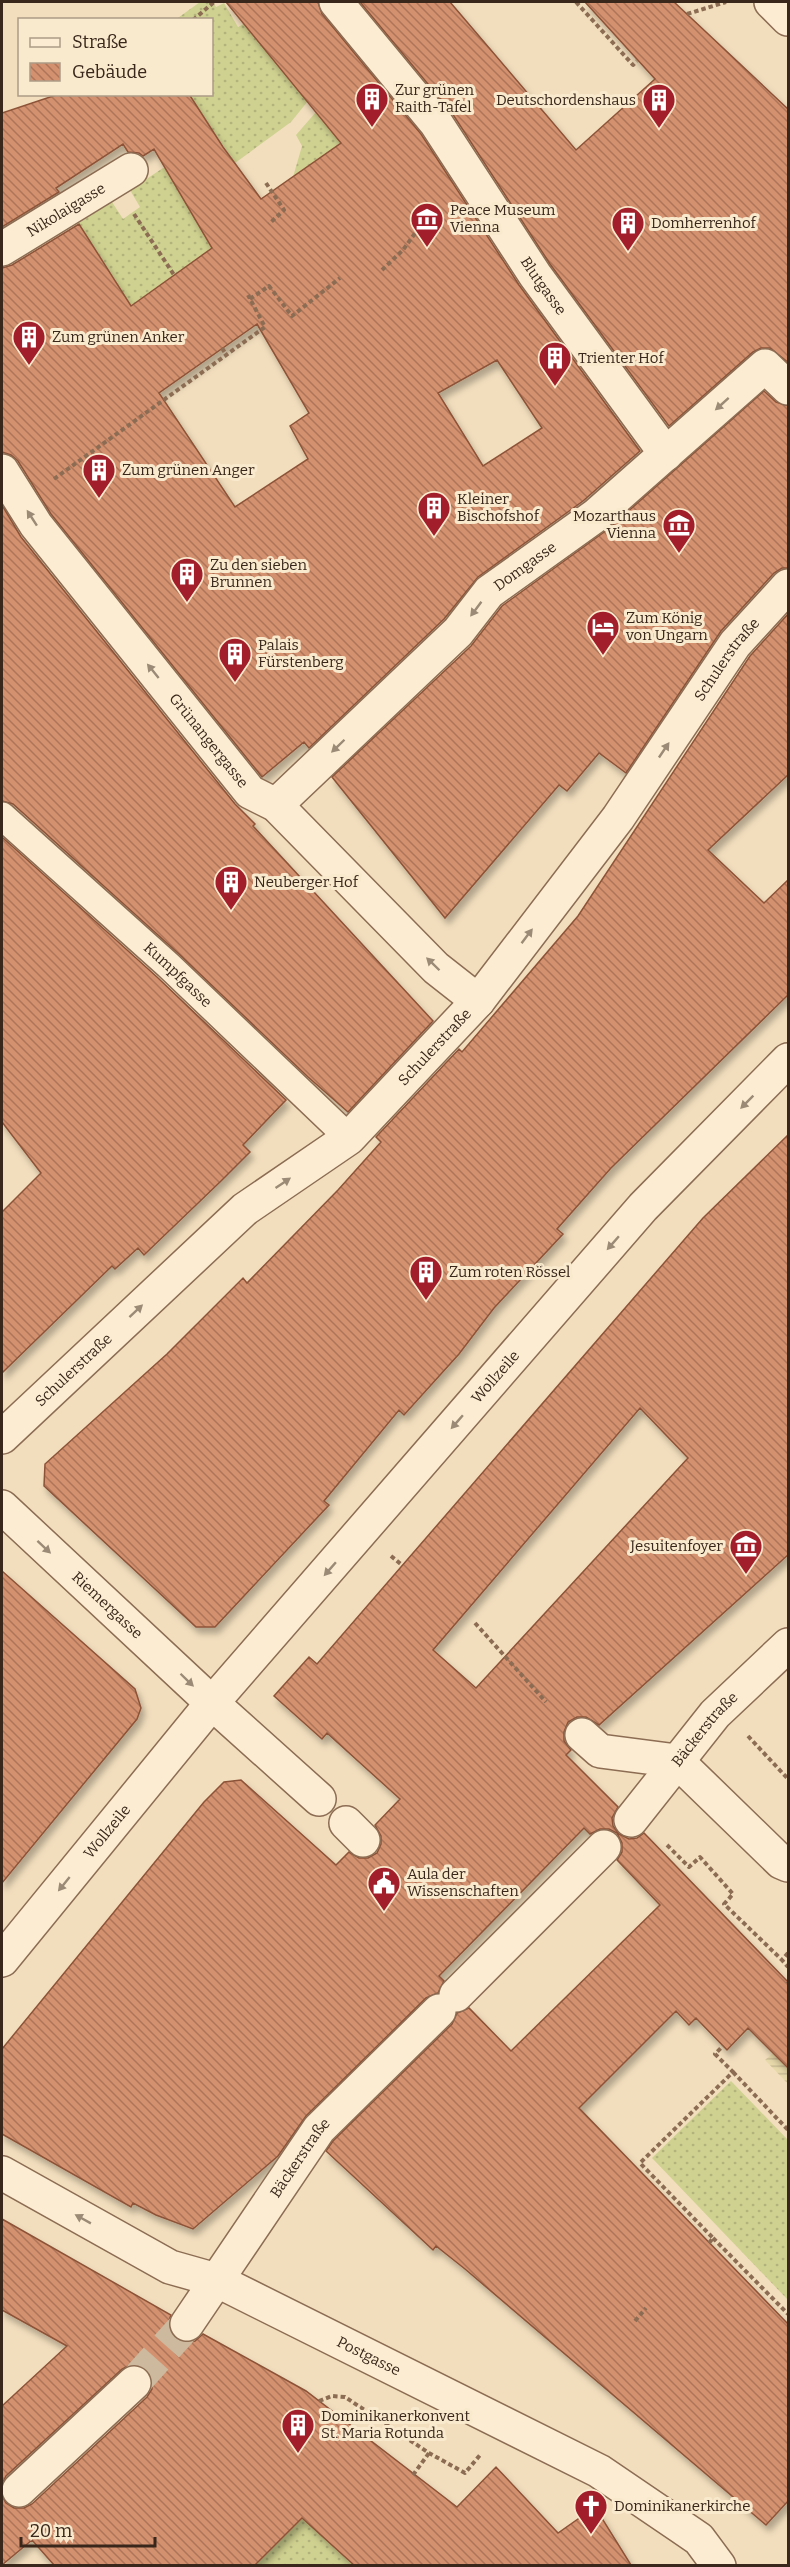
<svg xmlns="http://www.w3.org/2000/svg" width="790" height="2567" viewBox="0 0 790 2567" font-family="Bitter,serif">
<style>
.farmland{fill:url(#farmland-rules)}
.grass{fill:url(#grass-dots)}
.building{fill:url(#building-back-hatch);stroke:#8d5338;stroke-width:1.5;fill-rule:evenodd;filter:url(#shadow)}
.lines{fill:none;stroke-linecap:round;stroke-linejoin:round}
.street-tunnel{stroke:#cdb99d;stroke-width:33;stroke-dasharray:33 16;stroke-linecap:butt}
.lane-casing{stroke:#8c6d54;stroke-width:30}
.street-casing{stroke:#8c6d54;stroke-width:36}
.path{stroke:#8c6d54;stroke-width:4;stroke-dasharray:4.5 3;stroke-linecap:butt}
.lane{stroke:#fcecd1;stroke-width:27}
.street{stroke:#fcecd1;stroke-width:33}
.oneway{fill:#9a8a76}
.labels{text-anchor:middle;stroke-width:6;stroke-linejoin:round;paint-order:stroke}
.poi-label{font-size:15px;fill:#39271b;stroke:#f9e9cd;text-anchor:start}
.street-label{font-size:15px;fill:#39271b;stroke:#f9e9cd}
</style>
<defs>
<pattern id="farmland-rules" width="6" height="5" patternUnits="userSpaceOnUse" patternTransform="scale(1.5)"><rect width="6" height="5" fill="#e8d9aa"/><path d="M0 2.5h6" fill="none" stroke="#c8ba92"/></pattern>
<pattern id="grass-dots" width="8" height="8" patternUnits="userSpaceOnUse" patternTransform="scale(1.5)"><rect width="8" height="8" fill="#cfd190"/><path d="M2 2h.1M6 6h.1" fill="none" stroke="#b2b37c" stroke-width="1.8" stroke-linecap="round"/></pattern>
<pattern id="building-back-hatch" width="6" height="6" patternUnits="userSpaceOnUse" patternTransform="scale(1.5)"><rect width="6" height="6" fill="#d4916f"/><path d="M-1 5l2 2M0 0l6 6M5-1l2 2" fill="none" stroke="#ad765a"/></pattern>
<filter id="shadow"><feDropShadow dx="3.5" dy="6" stdDeviation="3" flood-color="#0004"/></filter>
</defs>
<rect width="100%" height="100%" fill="#f2debd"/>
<path class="farmland" d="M773,2053l15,16v15l-23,-24z"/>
<path class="grass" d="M200,2h13l3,5 8,-4 14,24 13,-7 57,81 -17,21 -56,41 -46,-68 23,-1v-74h-37z
M316,112l25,31 -48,34 9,-31 -6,-11z
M166,166l46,82 -87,62 -9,-29 -33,-51 -8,5 -4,-7 41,-26 11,17 17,-12 -10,-17z
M731,2081l57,59v160l-136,-142z
M302,2518l52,47 -99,1z"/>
<path class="building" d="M226,2h92l4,12 99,120 98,151 121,166 -57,50 -105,76 -34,42 -135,129 -5,-6 -42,35 -211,-263 -33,-53 -7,-6 -9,-3v-184l10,-3 67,-41 52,82 81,-58 -58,-99 -11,7 -4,-3 -11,-1 -5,-8 -67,44 3,4 -57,35v-114l57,-19h130l34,53 38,52 80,-56zM257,324l52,89 -19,13 18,33 -73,48 -76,-114zM497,360l45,68 -59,38 -45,-73z
M360,2h90l126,148 79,-71 -70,-77h89l115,108v253l-19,-15h-9l-8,4 -84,74 -119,-162 -98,-151z
M764,391l12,11 13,4v162h-7l-8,5 -53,58 -95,142 -27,-20 -32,38 -8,-6 -114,133 -113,-141 139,-131 31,-40 105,-76z
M2,505l19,32 214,267 20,20 -2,2 180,195 -85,91 -40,-35 -129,-123 -166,-150 -11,-3z
M789,613v161l-81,76 56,53 25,-24v115l-178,174 -54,61 6,5 -69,74 -35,46 -55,61 -5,-5 -75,91 5,4 -114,122h-19l-152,-141 1,-22 122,-110 76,-76 4,5 91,-93 43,-48 -5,-5 83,-88 3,3 116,-136 172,-260z
M2,837l155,140 129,123 -43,45 7,7 -30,30 -76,73 -6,-7 -23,21 -3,-3 -110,107v-161l39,-39 -39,-51z
M789,1134v420l-190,171 -13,-8h-9l-9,5 -4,10v9l7,9 -5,5 52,52 -6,11 1,8 6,8 10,5 8,-1 7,-5 145,150v86l-41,-41 -21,22 -31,-32 -7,7 -13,-14 -97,97 210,217v175l-23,25 -301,-256 -29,-23 -3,4 -107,-99 7,-10 119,-117 5,-11 12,-5 42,43 149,-146 -43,-45 5,-8v-9l-5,-10 -8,-4h-9l-10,5 -6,-6 -145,148 5,5 -6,12 -12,5 -120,118 -28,40 -85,73 -37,-14 -23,-12 -2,4 -129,-73v-85l202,-247 20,-20 17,-2 95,85 13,-13 10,6h9l9,-5 4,-9v-8l-6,-11 25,-26 -73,-66 -5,6 -48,-43 35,-39 8,7 386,-446zM640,1408l48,50 -212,230 -43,-38z
M2,1571l133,118 6,19 -4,11 -135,164z
M2,2219l169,96 -3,8 2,9 7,8 9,3 9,-2 8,-7 103,57 151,116 39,-40 62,66 37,-26 36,58h-277l-52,-47 -47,47h-201l-22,-25 -30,25v-69l4,7 8,5h10l8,-4 115,-107 5,-8v-10l-4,-8 -8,-6h-10l-8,4 -116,107 -4,8v-78l65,-60 -65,-36z"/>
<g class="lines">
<path class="street-tunnel" d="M134,2383l53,-59"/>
<defs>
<g id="lane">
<path id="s1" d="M2,816l166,149 181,173"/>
</g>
<g id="street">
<path id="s2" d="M336,2l100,121 99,152 131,179"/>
<path d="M771,2l17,17"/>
<path id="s3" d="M2,249l129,-79"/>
<path id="s4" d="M2,471l34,54 214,267 26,13 160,163 42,33"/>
<path id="s5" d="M276,805l182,-173 31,-40 106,-76 170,-150 23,22"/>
<path id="s6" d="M2,1437l243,-228 104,-71 129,-137 140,-183 117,-174 53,-58"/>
<path id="s7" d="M2,1507l210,196 107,96"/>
<path d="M582,1735l18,16 77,10 104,101 7,3"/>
<path id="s8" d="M631,1820l84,-106 73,-69"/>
<path d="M346,1823l17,17"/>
<path id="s9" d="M2,1960l210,-257 431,-496 145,-147"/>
<path d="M456,1995l148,-148"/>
<path id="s10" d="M2,2173l168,94 46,13 383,191 100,68 20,27"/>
<path id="s11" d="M187,2324l132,-195 120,-118"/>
<path d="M19,2490l115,-107"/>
</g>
</defs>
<use href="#lane" class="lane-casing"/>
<use href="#street" class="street-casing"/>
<path class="path" d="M576,2l57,63 4,-4
M687,14l39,-12
M193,20l21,-18
M266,183l18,27 -15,14
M134,214l40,61
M382,270l21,-20 18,-25
M250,299l19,-13 23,30 48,-38
M222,348l5,8
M54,479l211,-152 -17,-32
M391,1556l11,9
M475,1623l71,79
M748,1736l40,43
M667,1845l22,22 11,-10 33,37 -9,10 58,56
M788,1953l-6,7 6,7
M788,1983v-1
M733,2072l55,58
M713,2238l75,76
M709,2243l4,-5 -73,-75 93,-91 -18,-18 8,-8
M635,2321l11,-13
M319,2401l13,-5 13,1 84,56 36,20 15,-18
M413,2475l16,-22"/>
<use href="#lane" class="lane"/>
<use href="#street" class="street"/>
</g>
<defs><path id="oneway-solid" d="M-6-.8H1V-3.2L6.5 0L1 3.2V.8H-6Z" transform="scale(1.5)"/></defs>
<g class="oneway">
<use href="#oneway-solid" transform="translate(722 404) rotate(138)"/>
<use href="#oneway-solid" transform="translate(32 518) rotate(-123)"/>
<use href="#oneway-solid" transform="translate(476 609) rotate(127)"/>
<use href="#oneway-solid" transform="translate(153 671) rotate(-129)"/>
<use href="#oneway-solid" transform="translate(338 746) rotate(136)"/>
<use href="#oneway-solid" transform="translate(664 750) rotate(-56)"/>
<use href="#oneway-solid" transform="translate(527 936) rotate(-53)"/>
<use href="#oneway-solid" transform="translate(433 964) rotate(-136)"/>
<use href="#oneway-solid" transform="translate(747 1102) rotate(135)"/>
<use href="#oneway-solid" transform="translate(283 1183) rotate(-34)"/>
<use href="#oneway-solid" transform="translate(613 1243) rotate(131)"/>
<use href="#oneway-solid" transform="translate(136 1311) rotate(-43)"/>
<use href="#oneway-solid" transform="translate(457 1422) rotate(131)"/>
<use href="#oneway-solid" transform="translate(44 1547) rotate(43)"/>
<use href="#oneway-solid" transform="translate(330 1569) rotate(131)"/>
<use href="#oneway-solid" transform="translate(187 1680) rotate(44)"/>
<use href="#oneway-solid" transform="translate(64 1884) rotate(129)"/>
<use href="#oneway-solid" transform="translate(83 2219) rotate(-151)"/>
</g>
<defs>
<symbol id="building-pin" viewBox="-11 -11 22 30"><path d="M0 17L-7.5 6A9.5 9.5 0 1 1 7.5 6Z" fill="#a11e2a" stroke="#f9e9cd"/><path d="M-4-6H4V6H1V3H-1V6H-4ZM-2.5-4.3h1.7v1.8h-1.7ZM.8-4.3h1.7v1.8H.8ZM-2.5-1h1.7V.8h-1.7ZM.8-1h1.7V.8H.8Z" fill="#fff"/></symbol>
<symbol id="museum-pin" viewBox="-11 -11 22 30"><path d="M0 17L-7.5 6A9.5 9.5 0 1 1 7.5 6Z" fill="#a11e2a" stroke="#f9e9cd"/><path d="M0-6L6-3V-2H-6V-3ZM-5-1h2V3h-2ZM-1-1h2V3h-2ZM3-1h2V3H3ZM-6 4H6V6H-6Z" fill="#fff"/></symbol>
<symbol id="hotel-pin" viewBox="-11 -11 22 30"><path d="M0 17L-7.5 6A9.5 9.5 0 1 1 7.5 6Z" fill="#a11e2a" stroke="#f9e9cd"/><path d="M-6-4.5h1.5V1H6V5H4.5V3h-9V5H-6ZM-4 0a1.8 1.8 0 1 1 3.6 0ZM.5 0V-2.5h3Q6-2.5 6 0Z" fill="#fff"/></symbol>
<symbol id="civic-pin" viewBox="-11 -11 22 30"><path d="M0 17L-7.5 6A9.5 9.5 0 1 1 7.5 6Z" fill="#a11e2a" stroke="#f9e9cd"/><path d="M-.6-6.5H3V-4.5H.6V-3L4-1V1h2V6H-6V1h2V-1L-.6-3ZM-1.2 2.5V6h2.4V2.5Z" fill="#fff"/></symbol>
<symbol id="church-pin" viewBox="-11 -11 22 30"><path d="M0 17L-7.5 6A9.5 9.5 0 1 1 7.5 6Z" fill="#a11e2a" stroke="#f9e9cd"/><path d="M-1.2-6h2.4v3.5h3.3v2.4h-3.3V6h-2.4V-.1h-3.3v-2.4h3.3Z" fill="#fff"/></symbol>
</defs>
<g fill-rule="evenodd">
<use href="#building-pin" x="353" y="80" width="38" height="52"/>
<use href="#building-pin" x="640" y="81" width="38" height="52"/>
<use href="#museum-pin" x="408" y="200" width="38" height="52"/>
<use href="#building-pin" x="609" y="204" width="38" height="52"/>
<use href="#building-pin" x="10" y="318" width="38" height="52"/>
<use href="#building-pin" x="536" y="339" width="38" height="52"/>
<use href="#building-pin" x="80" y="451" width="38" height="52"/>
<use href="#building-pin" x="415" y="489" width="38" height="52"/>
<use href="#museum-pin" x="660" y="506" width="38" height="52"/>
<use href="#building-pin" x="168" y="555" width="38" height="52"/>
<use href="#hotel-pin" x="584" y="608" width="38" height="52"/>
<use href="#building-pin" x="216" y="635" width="38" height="52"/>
<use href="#building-pin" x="212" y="863" width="38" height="52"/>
<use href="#building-pin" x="407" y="1253" width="38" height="52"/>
<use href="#museum-pin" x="727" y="1527" width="38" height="52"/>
<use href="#civic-pin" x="365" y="1864" width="38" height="52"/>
<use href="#building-pin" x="279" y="2406" width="38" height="52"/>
<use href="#church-pin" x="572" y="2487" width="38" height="52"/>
</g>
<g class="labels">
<g class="poi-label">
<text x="395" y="95">Zur grünen<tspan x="395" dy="17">Raith-Tafel</tspan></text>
<text x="636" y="105" text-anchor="end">Deutschordenshaus</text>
<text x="450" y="215">Peace Museum<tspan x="450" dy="17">Vienna</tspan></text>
<text x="651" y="228">Domherrenhof</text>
<text x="52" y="342">Zum grünen Anker</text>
<text x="578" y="363">Trienter Hof</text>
<text x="122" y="475">Zum grünen Anger</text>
<text x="457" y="504">Kleiner<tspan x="457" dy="17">Bischofshof</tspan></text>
<text x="656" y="521" text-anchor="end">Mozarthaus<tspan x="656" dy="17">Vienna</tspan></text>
<text x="210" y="570">Zu den sieben<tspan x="210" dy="17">Brunnen</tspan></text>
<text x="626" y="623">Zum König<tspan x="626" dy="17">von Ungarn</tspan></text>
<text x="258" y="650">Palais<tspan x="258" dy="17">Fürstenberg</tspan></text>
<text x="254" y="887">Neuberger Hof</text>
<text x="449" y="1277">Zum roten Rössel</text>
<text x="723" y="1551" text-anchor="end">Jesuitenfoyer</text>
<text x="407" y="1879">Aula der<tspan x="407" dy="17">Wissenschaften</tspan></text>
<text x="321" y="2421">Dominikanerkonvent<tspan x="321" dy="17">St. Maria Rotunda</tspan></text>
<text x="614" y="2511">Dominikanerkirche</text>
</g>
<g class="street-label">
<text dy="5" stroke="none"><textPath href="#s3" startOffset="75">Nikolaigasse</textPath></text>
<text dy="5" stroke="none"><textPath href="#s2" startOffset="352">Blutgasse</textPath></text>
<text dy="5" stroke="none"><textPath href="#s5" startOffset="346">Domgasse</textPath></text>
<text dy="5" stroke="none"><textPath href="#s6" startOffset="1070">Schulerstraße</textPath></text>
<text dy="5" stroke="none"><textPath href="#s4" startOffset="340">Grünangergasse</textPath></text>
<text dy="5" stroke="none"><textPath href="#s1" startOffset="237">Kumpfgasse</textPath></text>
<text dy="5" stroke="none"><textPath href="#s6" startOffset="584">Schulerstraße</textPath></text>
<text dy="5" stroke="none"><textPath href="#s6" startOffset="98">Schulerstraße</textPath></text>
<text dy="5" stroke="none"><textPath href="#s9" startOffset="764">Wollzeile</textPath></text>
<text dy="5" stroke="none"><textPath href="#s7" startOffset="144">Riemergasse</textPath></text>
<text dy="5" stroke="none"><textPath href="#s8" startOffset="117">Bäckerstraße</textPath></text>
<text dy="5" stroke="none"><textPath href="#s9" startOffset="166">Wollzeile</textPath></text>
<text dy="5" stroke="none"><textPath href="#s11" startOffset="201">Bäckerstraße</textPath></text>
<text dy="5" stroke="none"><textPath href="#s10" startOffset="411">Postgasse</textPath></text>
</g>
</g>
<rect width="790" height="2567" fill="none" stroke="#39271b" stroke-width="6"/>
<rect x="18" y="18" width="195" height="78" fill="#f9e9cd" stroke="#ac9b86" stroke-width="1.5"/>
<rect x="30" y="38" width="30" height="9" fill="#fcecd1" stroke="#ac9b86" stroke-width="1.5"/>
<text x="72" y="48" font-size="18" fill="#39271b">Straße</text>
<rect x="30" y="63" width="30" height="18" fill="url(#building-back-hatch)" stroke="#ac9b86" stroke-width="1.5"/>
<text x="72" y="78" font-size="18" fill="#39271b">Gebäude</text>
<path d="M21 2537v9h134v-9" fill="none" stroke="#39271b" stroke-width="3"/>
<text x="30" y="2537" font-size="18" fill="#39271b" stroke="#f9e9cd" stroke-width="4.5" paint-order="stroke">20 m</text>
</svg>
